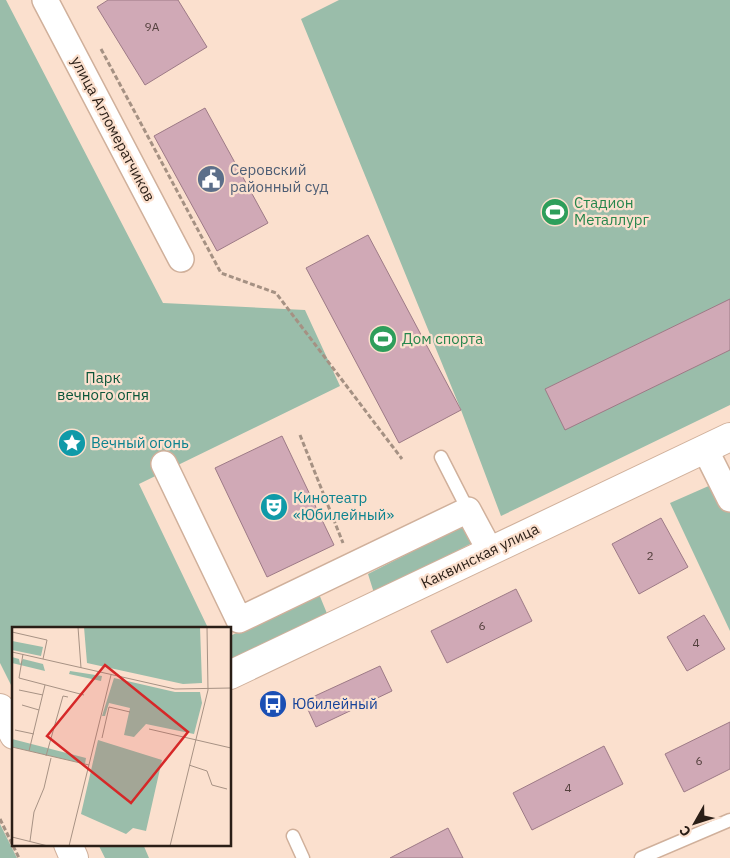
<svg xmlns="http://www.w3.org/2000/svg" width="730" height="858" viewBox="0 0 730 858" font-family="'IBM Plex Sans',sans-serif">
<style>
.green{fill:#9abdaa}
.building{fill:#d0a9b6;stroke:#9d7a86}
.lines{fill:none;stroke-linecap:round;stroke-linejoin:round}
.service-casing{stroke:#d0b09b;stroke-width:15}
.minor-casing{stroke:#d0b09b;stroke-width:28}
.secondary-casing{stroke:#d0b09b;stroke-width:30}
.primary-casing{stroke:#d0b09b;stroke-width:30}
.path{stroke:#a59183;stroke-width:3;stroke-dasharray:5 2.5;stroke-linecap:butt}
.service{stroke:#fff;stroke-width:12}
.minor{stroke:#fff;stroke-width:25}
.secondary{stroke:#fff;stroke-width:28}
.primary{stroke:#fff;stroke-width:28}
.labels{text-anchor:middle;stroke-width:4.5;stroke-linejoin:round;paint-order:stroke}
.number-label{font-size:12px;fill:#54413e}
.street-label{font-size:15px;fill:#2a1e16;stroke:#fbe0ce}
.service-label{font-size:15px;fill:#4e5e75;stroke:#fbe0ce;text-anchor:start}
.leisure-label{font-size:15px;fill:#27864d;stroke:#fbe0ce;text-anchor:start}
.park-label{font-size:15px;fill:#0c563a;stroke:#fbe0ce}
.culture-label{font-size:15px;fill:#0d838f;stroke:#fbe0ce;text-anchor:start}
.transit-label{font-size:15px;fill:#164399;stroke:#fbe0ce;text-anchor:start}
.inset-road{fill:none;stroke:#a79284;stroke-width:1}
.view{fill:#d62828;fill-opacity:0.15;stroke:#d62828;stroke-width:2.5}
.inset-edge{fill:none;stroke:#2a1e16;stroke-width:2.5}
</style>
<rect width="100%" height="100%" fill="#fbe0ce"/>
<path class="green" d="M0,0h6l157,303 142,7 35,76 -201,98 69,144h-194v63l-14,-28z
M339,0h391v405l-229,111 -40,-106 -160,-391z
M720,481l10,18v132l-60,-128z
M468,523l10,17 -104,53 -6,-19z
M319,594l9,22 -98,46v-26z
M0,824l17,34h-17z
M98,844h45l6,14h-44z"/>
<path class="building" d="M108,0h70l29,47 -62,38 -48,-78z
M205,108l63,115 -51,28 -63,-115z
M368,235l93,175 -62,33 -93,-175z
M730,299v51l-165,80 -20,-41z
M282,436l52,109 -67,32 -52,-109z
M661,518l27,49 -49,27 -27,-50z
M516,589l16,32 -85,42 -16,-32z
M704,615l21,34 -38,22 -20,-34z
M380,666l12,25 -76,36 -12,-26z
M730,722v47l-46,23 -19,-38z
M604,746l19,38 -91,46 -19,-37z
M448,828l15,30h-73z"/>
<g class="lines">
<defs>
<path id="service" d="M441,457l27,53
M293,836l10,22
M641,858l89,-38"/>
<path id="minor" d="M45,0l136,259
M705,449l25,50
M164,464l75,156 229,-110 22,41"/>
<path id="secondary" d="M0,708l14,27"/>
<path id="primary" d="M230,675l500,-238
M68,844l6,14"/>
</defs>
<use href="#service" class="service-casing"/>
<use href="#minor" class="minor-casing"/>
<use href="#secondary" class="secondary-casing"/>
<use href="#primary" class="primary-casing"/>
<path class="path" d="M101,49l120,224 55,20 126,166
M300,435l43,108
M0,819l19,39"/>
<use href="#service" class="service"/>
<use href="#minor" class="minor"/>
<use href="#secondary" class="secondary"/>
<use href="#primary" class="primary"/>
</g>
<defs>
<symbol id="civic-disc" viewBox="-11 -11 22 22"><circle r="9.5" fill="#5c6f8a" stroke="#fbe0ce"/><path d="M-.6-6.5H3V-4.5H.6V-3L4-1V1h2V6H-6V1h2V-1L-.6-3ZM-1.2 2.5V6h2.4V2.5Z" fill="#fff"/></symbol>
<symbol id="stadium-disc" viewBox="-11 -11 22 22"><circle r="9.5" fill="#2e9e5b" stroke="#fbe0ce"/><path d="M0-5a6.5 5 0 1 0 0 10a6.5 5 0 1 0 0-10ZM-3.5-1.8h7v3.6h-7Z" fill="#fff"/></symbol>
<symbol id="sight-disc" viewBox="-11 -11 22 22"><circle r="9.5" fill="#0f9aa8" stroke="#fbe0ce"/><path d="M0-6L1.8-2.2L6-1.7L2.9 1.2L3.7 5.4L0 3.3L-3.7 5.4L-2.9 1.2L-6-1.7L-1.8-2.2Z" fill="#fff"/></symbol>
<symbol id="theatre-disc" viewBox="-11 -11 22 22"><circle r="9.5" fill="#0f9aa8" stroke="#fbe0ce"/><path d="M-5-5.5Q0-4 5-5.5V0Q5 5 0 6Q-5 5-5 0ZM-3.3-2.5H-1v1.5H-3.3ZM1-2.5H3.3v1.5H1ZM-2.8 1Q0 5.5 2.8 1Z" fill="#fff"/></symbol>
<symbol id="bus-disc" viewBox="-11 -11 22 22"><circle r="9.5" fill="#1a4fb4" stroke="#fbe0ce"/><path d="M-5-6H5V4H4V6H2V4H-2V6H-4V4H-5ZM-3.5-4V0h7V-4ZM-3.5 1.2v1.5H-2V1.2ZM2 1.2v1.5H3.5V1.2Z" fill="#fff"/></symbol>
</defs>
<g fill-rule="evenodd">
<use href="#civic-disc" x="195" y="163" width="32" height="32"/>
<use href="#stadium-disc" x="539" y="196" width="32" height="32"/>
<use href="#stadium-disc" x="367" y="323" width="32" height="32"/>
<use href="#sight-disc" x="56" y="427" width="32" height="32"/>
<use href="#theatre-disc" x="258" y="491" width="32" height="32"/>
<use href="#bus-disc" x="257" y="688" width="32" height="32"/>
</g>
<g class="labels">
<g class="number-label">
<text x="152" y="31">9А</text>
<text x="650" y="560">2</text>
<text x="482" y="630">6</text>
<text x="696" y="647">4</text>
<text x="699" y="765">6</text>
<text x="568" y="792">4</text>
</g>
<g class="street-label">
<text transform="translate(113 129) rotate(62)" y="5">улица Агломератчиков</text>
<text transform="translate(480 556) rotate(-26)" y="5">Каквинская улица</text>
</g>
<g class="service-label">
<text x="230" y="175">Серовский<tspan x="230" dy="17">районный суд</tspan></text>
</g>
<g class="leisure-label">
<text x="574" y="208">Стадион<tspan x="574" dy="17">Металлург</tspan></text>
<text x="402" y="344">Дом спорта</text>
</g>
<g class="park-label">
<text x="103" y="383">Парк<tspan x="103" dy="17">вечного огня</tspan></text>
</g>
<g class="culture-label">
<text x="91" y="448">Вечный огонь</text>
<text x="293" y="503">Кинотеатр<tspan x="293" dy="17">«Юбилейный»</tspan></text>
</g>
<g class="transit-label">
<text x="292" y="709">Юбилейный</text>
</g>
</g>
<g transform="translate(12 627)">
<rect width="219" height="219" fill="#fbe0ce"/>
<path d="M72,0h116l2,56 -19,1 -96,-21zM0,14l31,6 -2,9 -29,-6zM0,30l7,2 1,5 3,-5 20,5 2,7 -33,-8zM58,44l32,5 -1,5 -32,-7zM102,51l61,14h25l2,11 -8,31 -48,-10 -12,13 -10,-2 6,-27 -21,-5 -4,13h-3zM0,112l74,19 -1,6 -73,-17zM86,113l64,20 -16,71 -13,-3 -7,6 -45,-20z" fill="#9abdaa"/>
<path class="inset-road" d="M66,0l3,41M0,5l35,8 -4,19M0,25l163,37 56,-1M11,27l-4,24 65,17M7,63l24,5M10,78l17,5M137,102l82,19M3,103l19,4M90,111l7,-31 21,5M0,120l77,18M17,124l16,-66M34,129l17,-60 5,1M177,138l18,6 5,14 15,4M0,210l36,9M18,214l4,-29 10,-24 7,-30M57,219l42,-171M158,219l38,-156 -1,-63"/>
<path class="view" d="M93,38l83,67 -57,71 -84,-67z"/>
<rect width="219" height="219" class="inset-edge"/>
</g>
<g transform="translate(695 823) rotate(231)" stroke="#fbe0ce" stroke-width="4" paint-order="stroke">
<path d="M0-4L9 19L0 12L-9 19Z" fill="#2a1e16"/>
<text y="-8" font-size="14" font-weight="bold" text-anchor="middle" fill="#2a1e16">С</text>
</g>
</svg>
